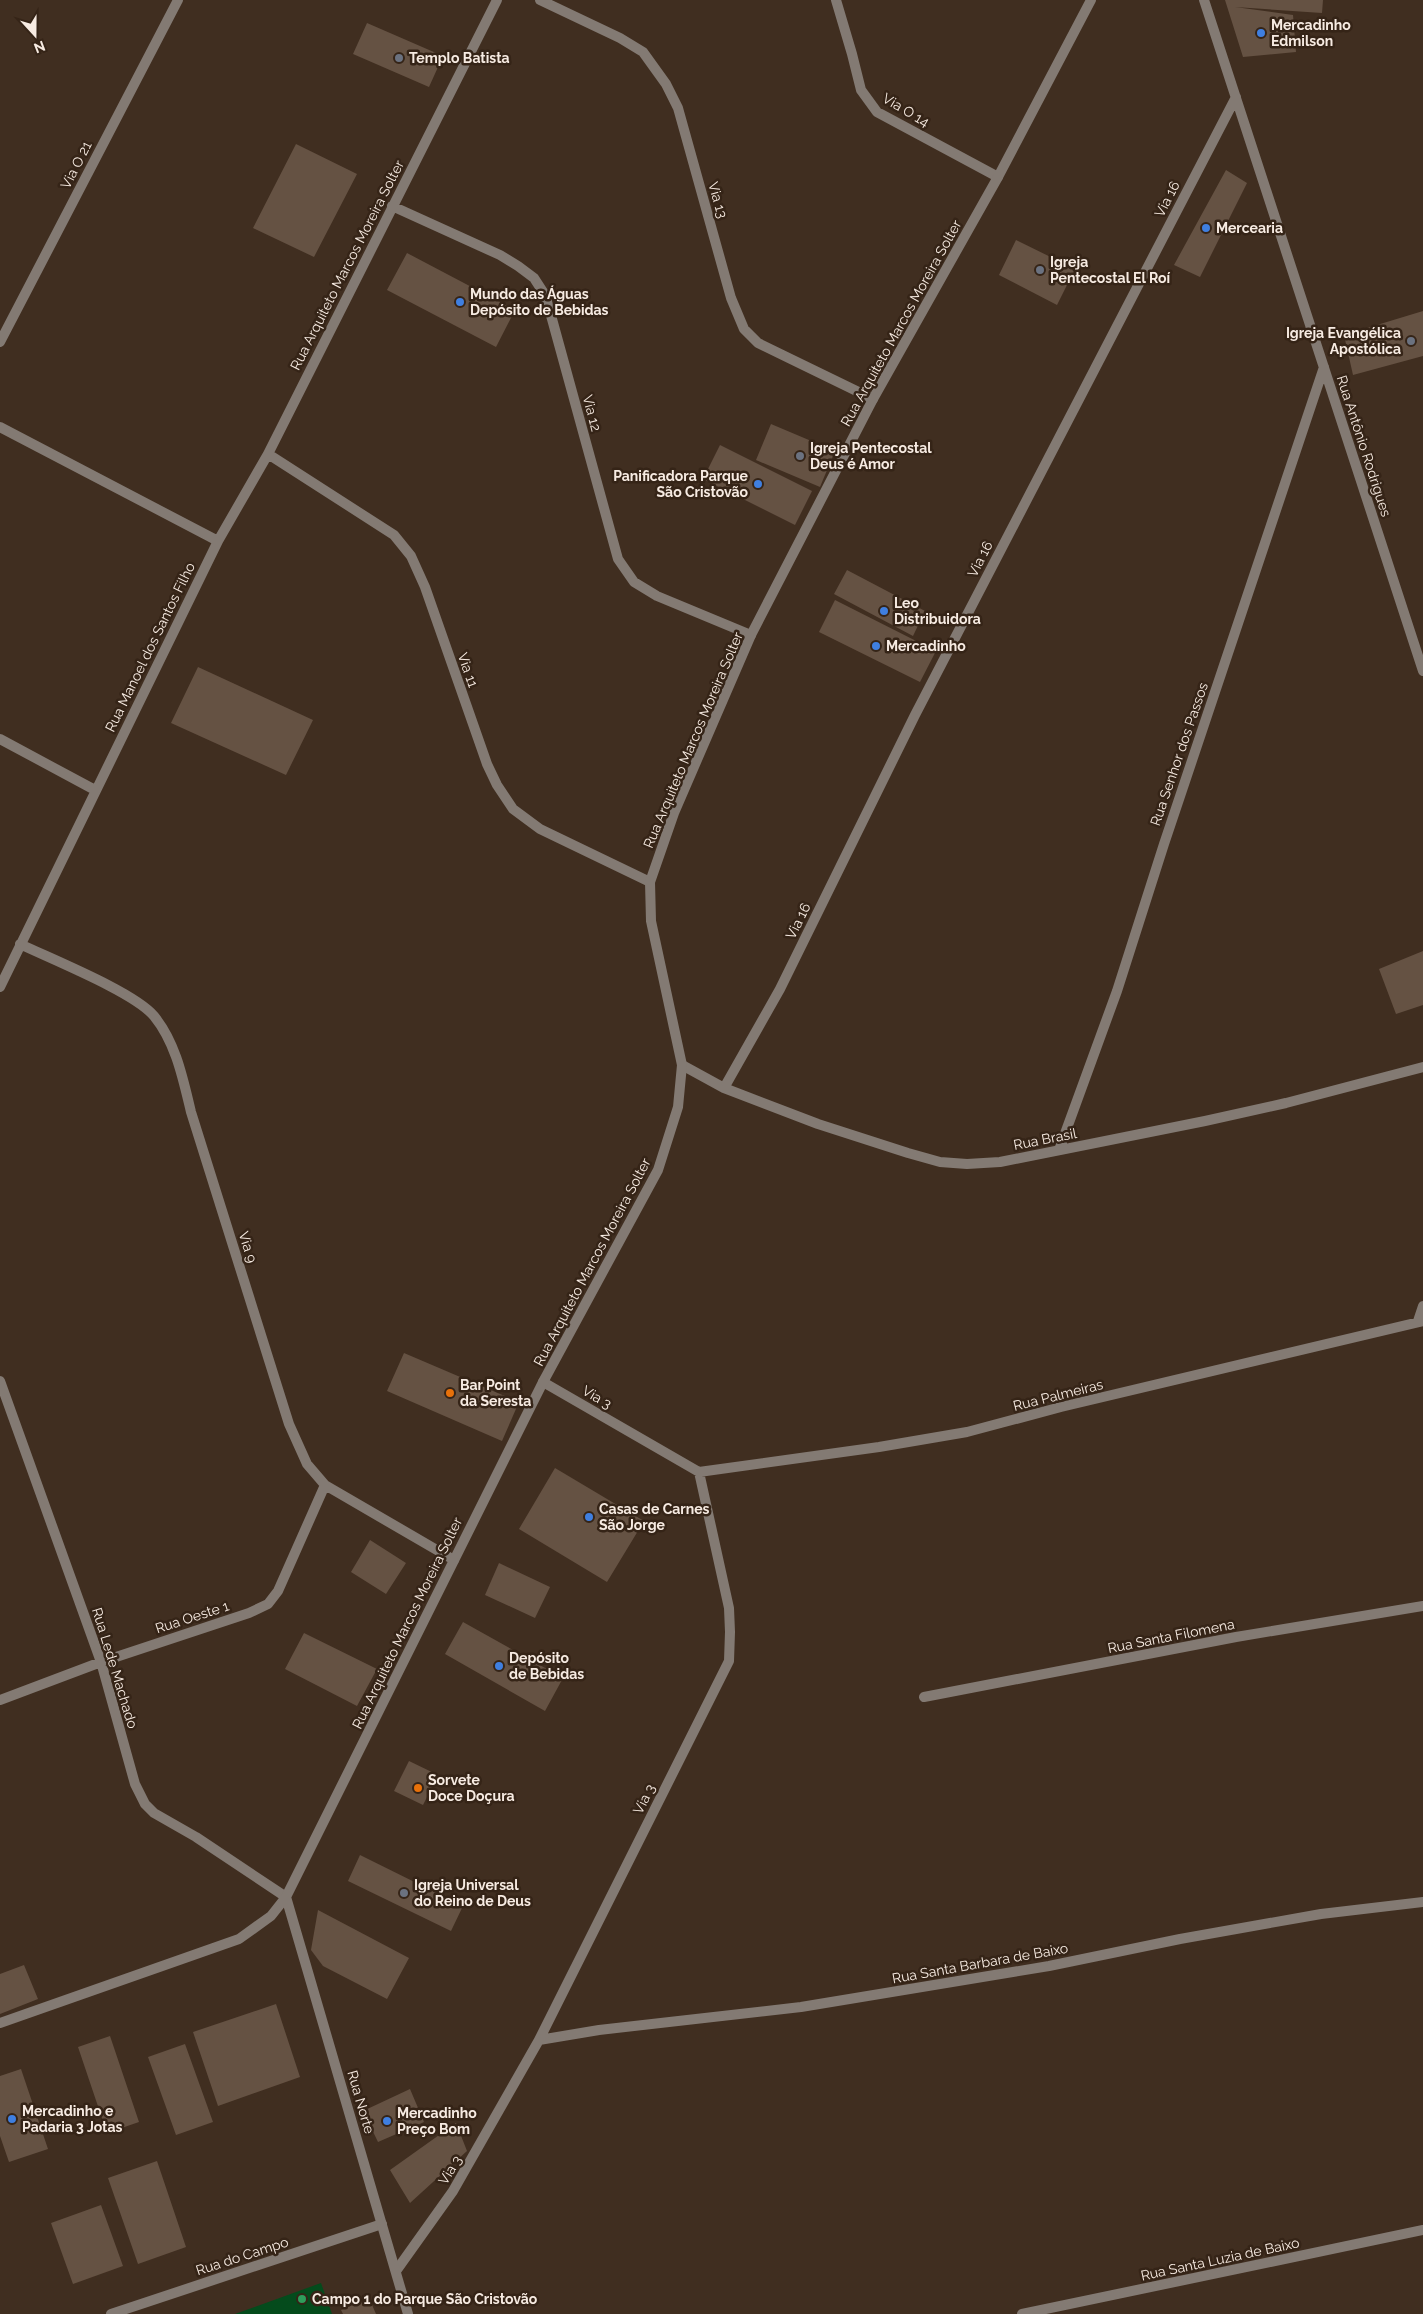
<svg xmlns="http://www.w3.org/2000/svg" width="1423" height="2314" viewBox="0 0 1423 2314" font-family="Raleway,sans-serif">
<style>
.green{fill:#044b1c}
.building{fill:#655243}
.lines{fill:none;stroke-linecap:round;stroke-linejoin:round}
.service{stroke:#837a73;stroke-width:10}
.minor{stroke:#837a73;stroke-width:10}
.tertiary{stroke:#837a73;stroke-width:10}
.shop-dot{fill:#3f7fe0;stroke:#352417;stroke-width:2}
.worship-dot{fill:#6b7280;stroke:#352417;stroke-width:2}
.food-dot{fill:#e8710a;stroke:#352417;stroke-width:2}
.leisure-dot{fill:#2e9e5b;stroke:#352417;stroke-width:2}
.labels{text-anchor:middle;stroke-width:5;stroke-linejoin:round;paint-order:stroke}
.poi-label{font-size:14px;font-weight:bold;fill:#f7ebe2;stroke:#352417;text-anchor:start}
.street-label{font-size:14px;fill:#f7ebe2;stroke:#352417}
</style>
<rect width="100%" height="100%" fill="#402e20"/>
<path class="green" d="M321,2283l11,31h-97z"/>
<path class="building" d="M1225,0h98l-1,13 -87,-6 58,8 3,37 -53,5z
M367,23l76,33 -14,31 -76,-33z
M296,144l61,30 -43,83 -61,-29z
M1226,170l21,13 -47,94 -26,-12z
M1016,240l59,29 -18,36 -58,-30z
M407,253l108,57 -19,37 -109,-57z
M1423,311v45l-70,19 -9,-40z
M771,424l64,27 -15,36 -64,-27z
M720,445l92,46 -17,34 -92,-46z
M847,570l78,41 -12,25 -79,-42z
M835,600l101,51 -16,31 -101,-50z
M198,667l115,53 -27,55 -115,-52z
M1423,951v54l-27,9 -17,-45z
M404,1353l115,49 -17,39 -115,-50z
M555,1468l89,53 -37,61 -88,-53z
M370,1540l36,23 -20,31 -35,-22z
M499,1563l51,24 -15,31 -50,-23z
M463,1622l100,56 -18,33 -100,-57z
M304,1633l73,36 -20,37 -72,-37z
M409,1761l29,14 -15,30 -29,-14z
M360,1855l103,51 -12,25 -103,-50z
M318,1910l91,48 -22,41 -64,-33 -12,-16z
M24,1965l14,34 -38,15v-40z
M276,2004l24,73 -82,29 -25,-74z
M110,2036l29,86 -32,11 -29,-86z
M185,2044l28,78 -37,13 -28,-78z
M21,2069l27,80 -39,13 -9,-26v-60z
M410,2089l14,33 -46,20 -15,-31z
M456,2123l11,28 -57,52 -20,-33z
M157,2161l29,86 -48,17 -30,-86z
M101,2205l22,61 -50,18 -22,-61z
M369,2298l7,16h-33l-2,-4z"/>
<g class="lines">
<path class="service" d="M1022,2314l401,-84"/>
<path class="minor" d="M540,0l80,38 23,14 23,32 12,24 53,190 13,31 14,14 115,56
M836,0l16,54 9,36 16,22 121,65
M1204,0l219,671
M392,206l108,49 18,11 16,12 11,17 7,24 66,240 16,23 23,14 94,39
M0,342l178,-342
M0,427l218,114
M268,454l126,81 17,21 14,31 62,177 10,21 16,24 27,20 110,53
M0,739l95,51
M20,944c31,15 114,48 134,72 22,27 29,63 37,96l98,312 18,40 18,21 129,75
M0,987l218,-446 50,-87 229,-454
M682,1065l42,23 94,36 90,29 32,9 27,2 33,-2 205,-41 81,-18 137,-36
M724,1088l56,-99 135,-274 321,-618
M1059,1150l58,-159 47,-147 160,-477
M1418,1321l5,-15
M0,1381l101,281 34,122 10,20 9,9 42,24 90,60
M699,1472l180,-25 88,-15 94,-25 362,-86
M924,1697l312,-60 187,-31
M0,1700l101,-38 148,-49 19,-9 10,-13 47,-106
M539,2040l60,-10 202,-23 248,-41 131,-27 141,-25 102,-12
M396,2271l57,-80 86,-151 190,-379 1,-29 -1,-24 -30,-136 -156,-90
M111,2314l271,-90"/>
<path class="tertiary" d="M286,1897l122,417
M0,2023l239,-84 32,-23 15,-19 257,-515 115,-212 20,-63 4,-42 -31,-144 -1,-39 24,-69 77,-178 122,-236 125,-222 93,-177"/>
</g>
<g class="shop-dot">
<circle cx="1261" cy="33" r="5"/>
<circle cx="1206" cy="228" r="5"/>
<circle cx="460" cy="302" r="5"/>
<circle cx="758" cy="484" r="5"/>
<circle cx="884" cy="611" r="5"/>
<circle cx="876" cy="646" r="5"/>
<circle cx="589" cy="1517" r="5"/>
<circle cx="499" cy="1666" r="5"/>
<circle cx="12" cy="2119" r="5"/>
<circle cx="387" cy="2121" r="5"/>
</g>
<g class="worship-dot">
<circle cx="399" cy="58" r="5"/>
<circle cx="1040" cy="270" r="5"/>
<circle cx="1411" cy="341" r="5"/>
<circle cx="800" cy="456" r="5"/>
<circle cx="404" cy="1893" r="5"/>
</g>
<g class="food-dot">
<circle cx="450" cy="1393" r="5"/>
<circle cx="418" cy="1788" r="5"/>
</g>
<circle class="leisure-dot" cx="302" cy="2299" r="5"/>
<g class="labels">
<g class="poi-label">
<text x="1271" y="30">Mercadinho<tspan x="1271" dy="16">Edmilson</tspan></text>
<text x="409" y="63">Templo Batista</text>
<text x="1216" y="233">Mercearia</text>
<text x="1050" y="267">Igreja<tspan x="1050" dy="16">Pentecostal El Roí</tspan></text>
<text x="470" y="299">Mundo das Águas<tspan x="470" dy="16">Depósito de Bebidas</tspan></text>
<text x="1401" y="338" text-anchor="end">Igreja Evangélica<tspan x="1401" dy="16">Apostólica</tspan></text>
<text x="810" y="453">Igreja Pentecostal<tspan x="810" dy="16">Deus é Amor</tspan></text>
<text x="748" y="481" text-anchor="end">Panificadora Parque<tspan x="748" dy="16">São Cristovão</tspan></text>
<text x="894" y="608">Leo<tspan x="894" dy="16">Distribuidora</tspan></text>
<text x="886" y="651">Mercadinho</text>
<text x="460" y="1390">Bar Point<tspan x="460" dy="16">da Seresta</tspan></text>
<text x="599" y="1514">Casas de Carnes<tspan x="599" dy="16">São Jorge</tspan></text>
<text x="509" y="1663">Depósito<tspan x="509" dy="16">de Bebidas</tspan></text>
<text x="428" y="1785">Sorvete<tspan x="428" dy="16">Doce Doçura</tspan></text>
<text x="414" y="1890">Igreja Universal<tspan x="414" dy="16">do Reino de Deus</tspan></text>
<text x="22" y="2116">Mercadinho e<tspan x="22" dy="16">Padaria 3 Jotas</tspan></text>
<text x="397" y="2118">Mercadinho<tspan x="397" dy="16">Preço Bom</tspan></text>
<text x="312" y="2304">Campo 1 do Parque São Cristovão</text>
</g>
<g class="street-label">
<text transform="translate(906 110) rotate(31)" y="5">Via O 14</text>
<text transform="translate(76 165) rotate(-63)" y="5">Via O 21</text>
<text transform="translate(1167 199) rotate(-63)" y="5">Via 16</text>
<text transform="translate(718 200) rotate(74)" y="5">Via 13</text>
<text transform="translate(347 265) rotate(-63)" y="5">Rua Arquiteto Marcos Moreira Solter</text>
<text transform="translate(901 323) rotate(-61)" y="5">Rua Arquiteto Marcos Moreira Solter</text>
<text transform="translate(592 413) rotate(75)" y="5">Via 12</text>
<text transform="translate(1364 446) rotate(72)" y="5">Rua Antônio Rodrigues</text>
<text transform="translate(980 559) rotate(-63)" y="5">Via 16</text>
<text transform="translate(150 647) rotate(-64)" y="5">Rua Manoel dos Santos Filho</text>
<text transform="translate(468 670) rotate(71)" y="5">Via 11</text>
<text transform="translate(693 740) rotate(-67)" y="5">Rua Arquiteto Marcos Moreira Solter</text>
<text transform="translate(1179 754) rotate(-71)" y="5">Rua Senhor dos Passos</text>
<text transform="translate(798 921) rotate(-64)" y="5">Via 16</text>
<text transform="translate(1045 1139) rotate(-11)" y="5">Rua Brasil</text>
<text transform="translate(248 1247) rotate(73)" y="5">Via 9</text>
<text transform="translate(592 1262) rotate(-62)" y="5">Rua Arquiteto Marcos Moreira Solter</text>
<text transform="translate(1058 1395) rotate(-14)" y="5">Rua Palmeiras</text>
<text transform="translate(597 1397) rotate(30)" y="5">Via 3</text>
<text transform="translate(192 1617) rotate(-18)" y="5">Rua Oeste 1</text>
<text transform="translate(407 1623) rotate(-64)" y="5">Rua Arquiteto Marcos Moreira Solter</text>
<text transform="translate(1171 1636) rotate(-11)" y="5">Rua Santa Filomena</text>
<text transform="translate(115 1668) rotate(73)" y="5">Rua Lede Machado</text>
<text transform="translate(644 1799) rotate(-63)" y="5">Via 3</text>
<text transform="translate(980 1963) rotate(-10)" y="5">Rua Santa Barbara de Baixo</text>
<text transform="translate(361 2102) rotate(74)" y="5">Rua Norte</text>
<text transform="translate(450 2170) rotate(-58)" y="5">Via 3</text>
<text transform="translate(242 2256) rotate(-18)" y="5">Rua do Campo</text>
<text transform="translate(1220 2259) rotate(-12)" y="5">Rua Santa Luzia de Baixo</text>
</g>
</g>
<g transform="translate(35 35) rotate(159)" stroke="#352417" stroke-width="4" paint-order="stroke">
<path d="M0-4L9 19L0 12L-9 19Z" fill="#f7ebe2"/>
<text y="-8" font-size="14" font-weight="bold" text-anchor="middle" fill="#f7ebe2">N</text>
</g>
</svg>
